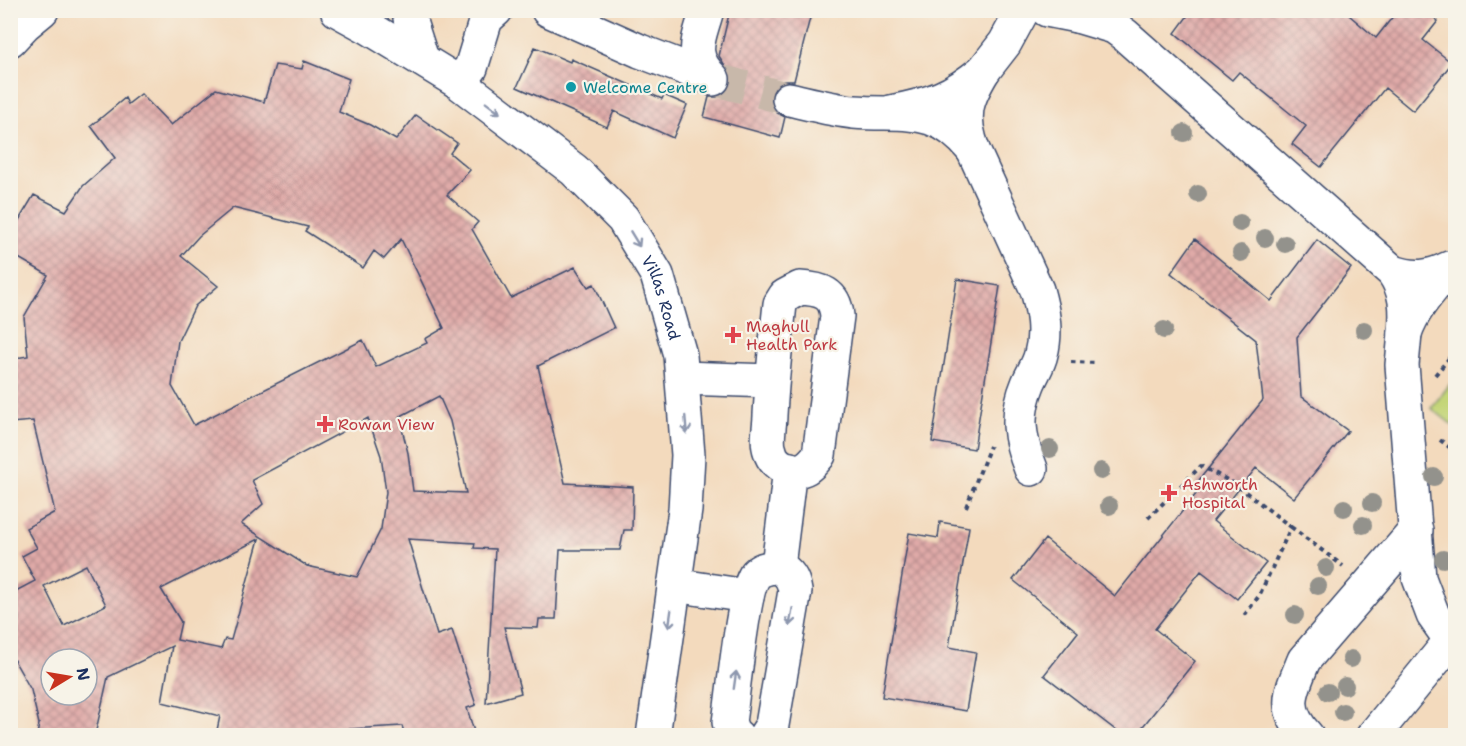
<svg xmlns="http://www.w3.org/2000/svg" width="1466" height="746" viewBox="0 0 1466 746" font-family="'Shantell Sans',sans-serif">
<style>
.garden{fill:#c4d578;stroke:#70826b;stroke-width:1.5}
.building{fill:url(#building-cross-hatch);fill-rule:evenodd}
.lines{fill:none;stroke-linecap:round;stroke-linejoin:round}
.minor-tunnel{stroke:#c8b8aa;stroke-width:33;stroke-dasharray:33 16;stroke-linecap:butt}
.minor-casing{stroke:#3b496c;stroke-width:36}
.path{stroke:#3b496c;stroke-width:4;stroke-dasharray:4.5 4.5;stroke-linecap:butt}
.minor{stroke:#fff;stroke-width:33}
.tree{fill:#93928c}
.oneway{stroke:#8d97ae}
.culture-dot{fill:#0f9aa8;stroke:#f7f3e8;stroke-width:2}
.health-dot{fill:#e0444e;stroke:#f7f3e8;stroke-width:2}
.labels{text-anchor:middle;stroke-width:4.5;stroke-linejoin:round;paint-order:stroke}
.culture-label{font-size:16px;fill:#0d838f;stroke:#f7f3e8;text-anchor:start}
.street-label{font-size:16px;fill:#1b2f5e;stroke:#f7f3e8}
.health-label{font-size:16px;fill:#be3a42;stroke:#f7f3e8;text-anchor:start}
</style>
<defs>
<pattern id="building-cross-hatch" width="8" height="8" patternUnits="userSpaceOnUse" patternTransform="scale(1.5)"><rect width="8" height="8" fill="#e0aaa8"/><path d="M0 0l8 8M0 8l8-8" fill="none" stroke="#b58b8c"/></pattern>
</defs>
<rect width="100%" height="100%" fill="#f7f3e8"/>
<filter id="ink" filterUnits="userSpaceOnUse"><feTurbulence type="fractalNoise" baseFrequency=".0167" numOctaves="2"/><feDisplacementMap in="SourceGraphic" scale="12" xChannelSelector="R" yChannelSelector="G"/><feConvolveMatrix kernelMatrix="1 2 1 2 8 2 1 2 1" color-interpolation-filters="sRGB"/></filter>
<filter id="wash" filterUnits="userSpaceOnUse"><feTurbulence type="fractalNoise" baseFrequency=".008" numOctaves="4" result="noise"/><feDisplacementMap in="SourceGraphic" scale="24" xChannelSelector="R" yChannelSelector="G"/><feGaussianBlur stdDeviation="1.35" result="paint"/><feColorMatrix in="noise" values="0 0 0 0 0 0 0 0 0 0 0 0 0 0 0 0 0 1.4 0 .05"/><feComposite in="paint" operator="in"/></filter>
<g filter="url(#wash)">
<rect width="100%" height="100%" fill="#f3dabd"/>
<path class="garden" d="M1455,378l1,49h-1l-24,-19z"/>
<g id="blocks">
<path class="building" d="M730,10h82l-18,71h-11l-7,5 -5,8v11l6,8 8,4 -5,21 -76,-21 5,-20h8l7,-3 7,-9v-10l-12,-19z
M1192,10h151l33,28 22,-28h27l13,11 -15,19 29,23 -39,48 -28,-23 -64,79 -29,-23 14,-18 -67,-54 -7,8 -57,-47z
M535,47l35,15 1,-3 91,40 2,-4 23,10 -14,33 -59,-27 -7,16 -90,-40z
M304,61l45,18 -10,33 31,13 26,15 20,-25 41,28 -7,10 20,17 -23,25 31,27 -6,7 39,69 64,-31 13,20 6,-3 20,44 -76,38 27,117 68,4 -1,43h-8l-4,20h-60l-4,69h-17l-1,9 -34,-1 17,66 -35,10 9,-154 -21,-1 1,-5 -67,-4 29,96 15,-5 24,75 -9,3 8,27h-70l-3,-9 -123,7 -1,2h-62l4,-19 -58,-14 10,-56 -64,31 -13,58h-58l2,-11 -8,-34 -21,-37v-59l25,-13 -13,-25 15,-8 -11,-20 29,-16 -22,-91 -23,2v-64l18,-3 -4,-39 24,-42 -38,-22v-18l24,-40 32,16 17,-25 32,-28 -24,-32 34,-28 3,6 13,-10 30,31 45,-36 48,13 11,-37 27,4zM233,208l75,19 -3,4 58,37 11,-17 10,8 17,-20 43,89 -19,11 2,4 -51,24 -13,-27 -169,85 -22,-39 6,-45 17,-35 23,-20 -37,-30 18,-20zM439,396l11,25 16,72 -53,-2 -5,-38 -9,-36zM368,418l13,38 5,36 -5,37 -24,48 -50,-11 -66,-42 22,-20 -11,-24zM259,539l-28,101 -6,-1 -4,10 -44,-9 4,-18 -20,-33zM86,565l20,40 -42,21 -20,-40zM51,659h36v36h-36z
M1195,239l76,62 46,-61 34,28 -54,69 4,59 47,35 -54,67 -38,-30 -43,53 53,42 -29,36 -36,-28 -46,58 40,32 -59,74h-14l-78,-60 34,-43 -65,-52 32,-41 70,57 85,-107 -5,-4 68,-85 -7,-60 -85,-67z
M957,279l43,7 -26,163 -42,-7z
M940,522l29,5 -20,120 27,5 -10,59 -84,-14 27,-164 29,5z"/>
</g>
</g>
<g filter="url(#ink)">
<use href="#blocks" fill-opacity="0" stroke="#3b496c" stroke-width="1.5"/>
<g class="lines">
<path class="minor-tunnel" d="M713,79l76,20"/>
<defs>
<g id="minor">
<path id="s1" d="M337,10l31,17 90,55 116,88 49,49 34,56 23,80 8,100 -3,55 -32,226"/>
<path d="M409,10l2,15 11,34"/>
<path d="M548,10l92,41 73,28c-25,-25 -14,-39 -6,-69"/>
<path d="M1047,10l30,6"/>
<path d="M1100,10l-6,4 -17,2 37,11 11,8 268,237c14,20 14,38 12,61 9,-26 27,-44 44,-65 -20,10 -35,11 -56,4"/>
<path d="M10,40l15,-16 17,-14"/>
<path d="M984,70l21,-27 18,-33"/>
<path d="M458,82l13,-14 15,-49 10,-9"/>
<path d="M789,99c22,5 44,11 65,13 53,4 81,-8 119,38 -12,-34 -8,-49 11,-80 -32,27 -52,34 -93,42"/>
<path d="M973,150l64,140c6,21 10,42 4,64 -2,10 -9,20 -13,30 -13,31 -9,55 3,85"/>
<path d="M800,288c21,1 35,5 37,28l-18,139c-9,11 -15,18 -30,14 -9,-2 -17,-9 -19,-18 -4,-10 0,-25 0,-36 2,-37 6,-74 10,-111l5,-8z"/>
<path d="M1405,333l-3,32 17,213 14,37 12,17 11,9"/>
<path d="M682,378l90,3"/>
<path d="M778,566l12,-97"/>
<path d="M674,585l73,11"/>
<path d="M737,736l-4,-3 -4,-11c4,-25 14,-134 27,-148 6,-6 14,-6 22,-8 11,7 15,12 17,25l-23,134 -7,11"/>
<path d="M1307,736c-26,-28 -16,-44 -3,-76l112,-130"/>
<path d="M1373,736l79,-97"/>
</g>
</defs>
<use href="#minor" class="minor-casing"/>
<path class="path" d="M1071,362l26,1
M1435,375l21,-25
M1440,440l16,12
M966,507l24,-61
M1148,518l53,-52 34,18 56,43 -32,69 -16,21
M1291,527l52,39
M10,653h1"/>
<use href="#minor" class="minor"/>
</g>
<g class="tree">
<circle cx="1184" cy="133" r="9"/>
<circle cx="1198" cy="194" r="9"/>
<circle cx="1240" cy="223" r="9"/>
<circle cx="1265" cy="238" r="9"/>
<circle cx="1285" cy="244" r="9"/>
<circle cx="1241" cy="253" r="9"/>
<circle cx="1164" cy="330" r="9"/>
<circle cx="1364" cy="330" r="9"/>
<circle cx="1050" cy="449" r="9"/>
<circle cx="1101" cy="471" r="9"/>
<circle cx="1434" cy="477" r="9"/>
<circle cx="1372" cy="503" r="9"/>
<circle cx="1109" cy="506" r="9"/>
<circle cx="1344" cy="508" r="9"/>
<circle cx="1363" cy="525" r="9"/>
<circle cx="1443" cy="559" r="9"/>
<circle cx="1326" cy="568" r="9"/>
<circle cx="1318" cy="586" r="9"/>
<circle cx="1295" cy="615" r="9"/>
<circle cx="1351" cy="659" r="9"/>
<circle cx="1345" cy="686" r="9"/>
<circle cx="1328" cy="692" r="9"/>
<circle cx="1343" cy="712" r="9"/>
</g>
<defs><path id="oneway-shaft" d="M-6 0H5M1.5-3L5.5 0L1.5 3" fill="none" stroke-width="1.6" stroke-linecap="round" stroke-linejoin="round" transform="scale(1.5)"/></defs>
<g class="oneway">
<use href="#oneway-shaft" transform="translate(493 108) rotate(37)"/>
<use href="#oneway-shaft" transform="translate(635 239) rotate(59)"/>
<use href="#oneway-shaft" transform="translate(686 425) rotate(85)"/>
<use href="#oneway-shaft" transform="translate(791 617) rotate(100)"/>
<use href="#oneway-shaft" transform="translate(670 619) rotate(98)"/>
<use href="#oneway-shaft" transform="translate(735 680) rotate(-82)"/>
</g>
</g>
<circle class="culture-dot" cx="571" cy="87" r="6"/>
<g class="health-dot">
<path d="M730 326h6v6h6v6h-6v6h-6v-6h-6v-6h6z"/>
<path d="M322 415h6v6h6v6h-6v6h-6v-6h-6v-6h6z"/>
<path d="M1166 484h6v6h6v6h-6v6h-6v-6h-6v-6h6z"/>
</g>
<g class="labels">
<g class="culture-label">
<text x="583" y="93">Welcome Centre</text>
</g>
<g class="street-label">
<text dy="6" stroke="none"><textPath href="#s1" startOffset="444">Villas Road</textPath></text>
</g>
<g class="health-label">
<text x="746" y="332">Maghull<tspan x="746" dy="18">Health Park</tspan></text>
<text x="338" y="430">Rowan View</text>
<text x="1182" y="490">Ashworth<tspan x="1182" dy="18">Hospital</tspan></text>
</g>
</g>
<rect width="1466" height="746" fill="none" stroke="#f7f3e8" stroke-width="36"/>
<g transform="translate(69 677) rotate(79)"><circle r="28" fill="#f7f3e8" stroke="#9fa5b1" stroke-width="1.5"/>
<path d="M0-4.5L10 22L0 15L-10 22Z" fill="#c8321e"/>
<text y="-9" font-size="16" font-weight="bold" text-anchor="middle" fill="#1b2f5e">N</text>
</g>
</svg>
